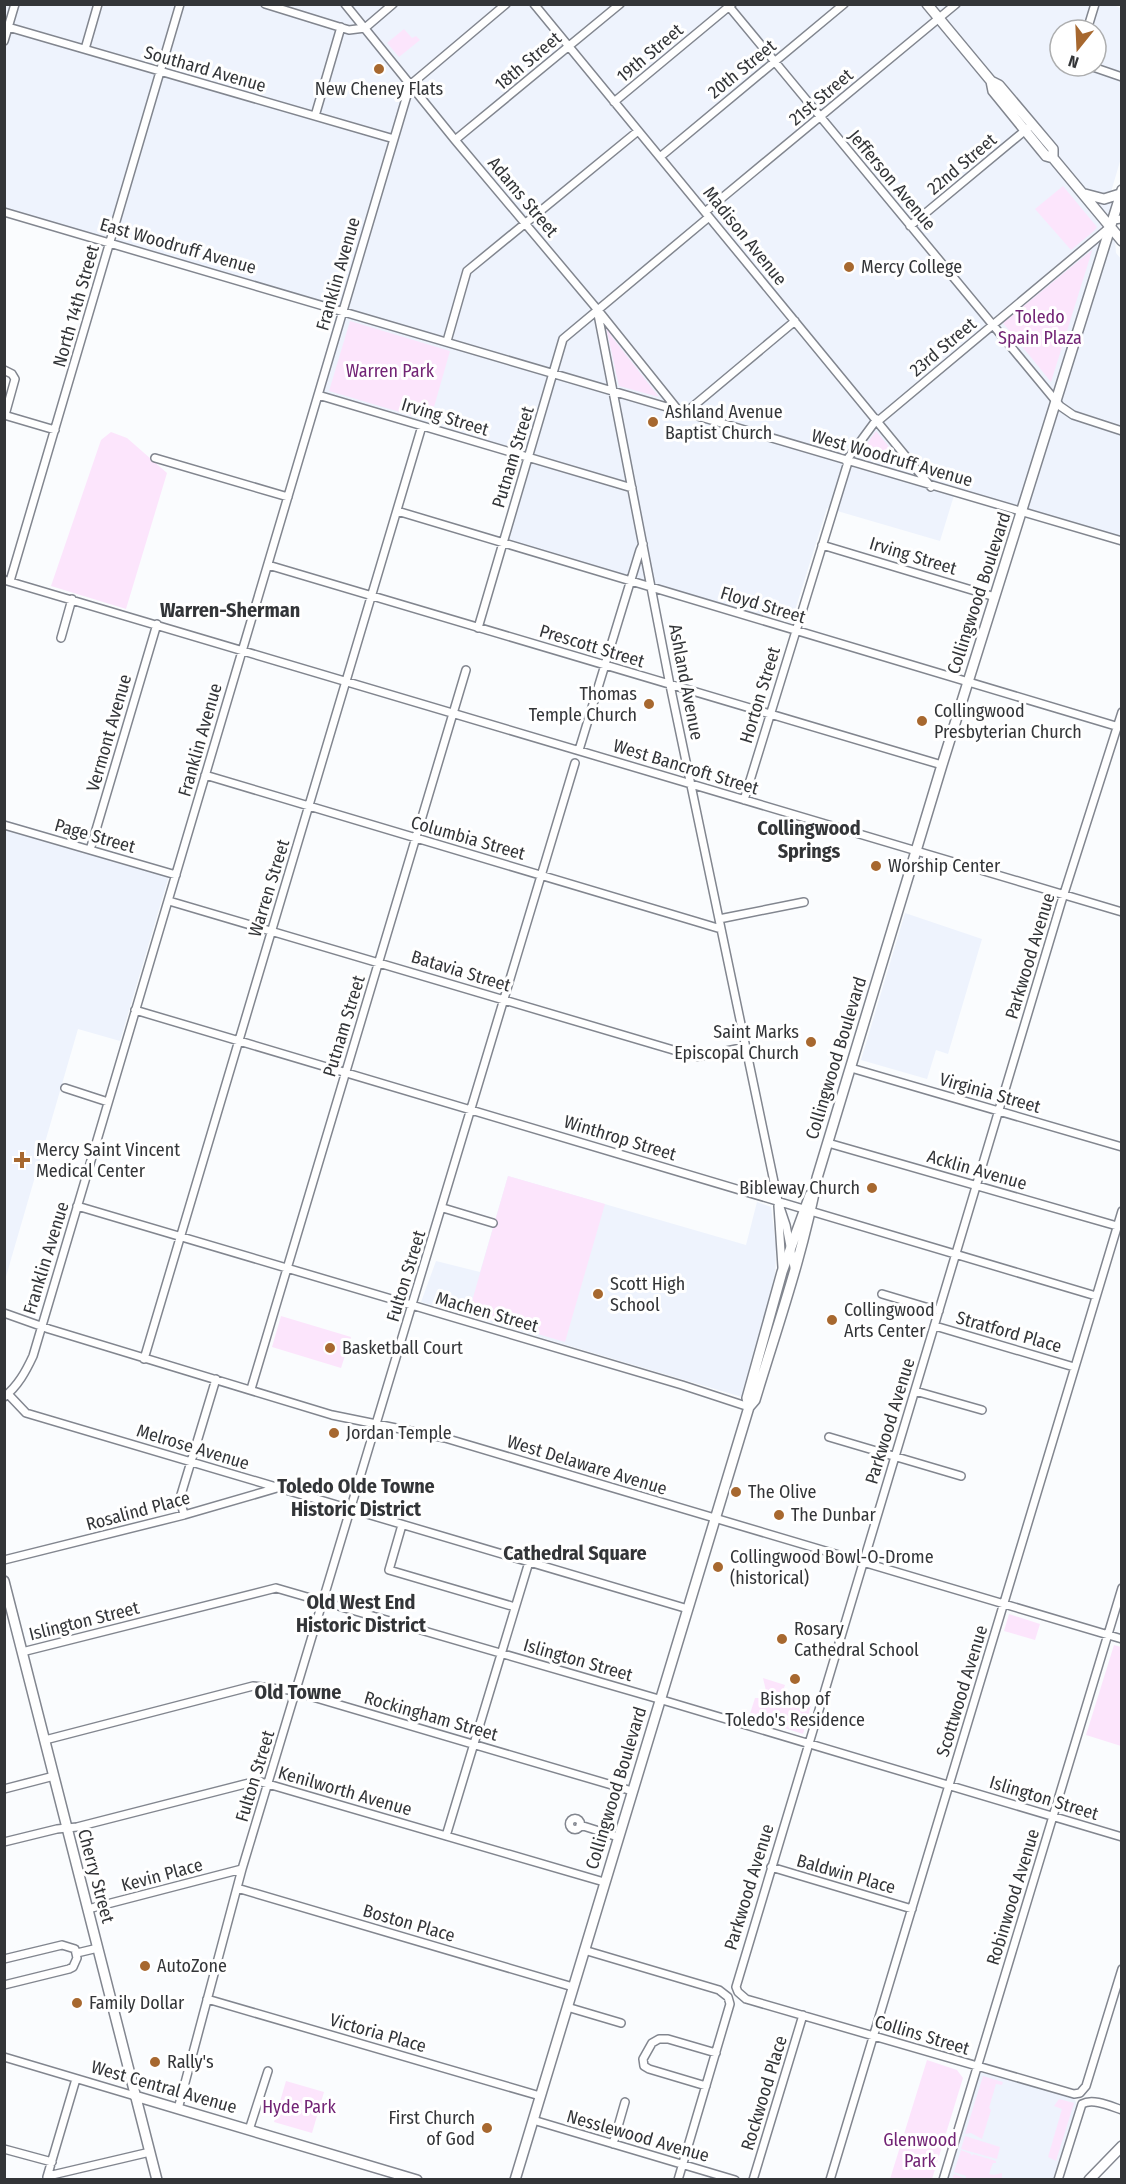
<svg xmlns="http://www.w3.org/2000/svg" width="1126" height="2184" viewBox="0 0 1126 2184" font-family="'Fira Sans Condensed',sans-serif">
<style>
.built{fill:#eef3fd;fill-rule:evenodd}
.green{fill:#fce5fc}
.lines{fill:none;stroke-linecap:round;stroke-linejoin:round}
.minor-casing{stroke:#82868f;stroke-width:10}
.major-casing{stroke:#82868f;stroke-width:12}
.minor{stroke:#fff;stroke-width:7}
.major{stroke:#fff;stroke-width:9}
.poi-dot{fill:#a7682f;stroke:#fff;stroke-width:2}
.labels{text-anchor:middle;stroke-width:6;stroke-linejoin:round;paint-order:stroke}
.street-label{font-size:18px;fill:#333538;stroke:#fff}
.poi-label{font-size:18px;fill:#333538;stroke:#fff;text-anchor:start}
.park-label{font-size:18px;fill:#722475;stroke:#fff}
.neighbourhood-label{font-size:20px;font-weight:bold;fill:#333538;stroke:#fff}
</style>
<rect width="100%" height="100%" fill="#fafcfe"/>
<path class="built" d="M4,5h1110l8,4 -1,149 -10,34 5,61 6,7 -1,278 -165,-49 -16,52 -113,-33 -36,115 -284,-81 26,-85 -219,-65 23,-80 -332,-97zM1060,30h36v36h-36z
M5,820l166,49 -51,172 -42,-12 -73,251z
M905,913l77,26 -34,115 -12,-4 -9,29 -66,-19z
M508,1176l238,69 11,-43 14,5 5,39 -1,40 -33,111 -321,-95 15,-41 44,11z
M980,2072l94,26 3,7 -23,74 -107,1z"/>
<path class="green" d="M404,29l8,9 4,-2 4,4 -21,17 -12,-14z
M1063,186l34,41 -3,4 -23,19 -36,-41z
M1092,250v1l-41,131 -48,-59z
M350,321l100,30 -20,70 -101,-30z
M606,327l6,10 47,60 -40,-11z
M876,431l33,40 -50,-16z
M111,432l16,6 40,35 -41,136 -75,-23 50,-146z
M508,1176l97,28 -40,138 -75,-22 1,-6 -21,-6z
M281,1316l70,21 -10,31 -69,-21z
M1009,1614l31,10 -5,16 -31,-9z
M1114,1645l7,2v99l-35,-11z
M763,1678l22,7 -1,3 3,2 -1,4 26,8 -9,32 -54,-17 6,-19h6l5,-7z
M927,2060l30,10 6,8 -31,101h-42z
M983,2076l20,6 -1,3 -6,-1 -7,24 2,2 -9,29 -11,-6 -6,1z
M286,2081l38,11 -12,41 -38,-11z
M1059,2099l15,4 -18,58 -8,-4 14,-48 -8,-3z
M965,2136l35,11 -3,12 -36,-10z
M961,2150l10,4 1,2 1,-2 23,7v2h-3l-4,11 5,1 8,-2v6h-50l2,-5 12,5v-3l-12,-4z"/>
<g class="lines">
<defs>
<path id="minor" d="M265,4l84,26 16,-2
M345,4l110,136 142,169 81,101
M534,4l397,483
M727,4l333,402 13,9 49,16
M8,27l386,112
M365,28l28,-24
M1087,30l8,-26
M4,41l11,-37
M85,49l13,-45
M1090,66l32,11
M614,102l118,-98
M315,116l26,-89
M455,140l165,-136
M660,157l184,-153
M4,212l1118,329
M705,212l251,-208
M1112,220l10,-1
M910,226l118,-98
M597,309l73,376 108,516 8,24 8,42
M447,341l20,-70 171,-140
M4,370l8,4 3,5 -10,36
M318,395l314,93
M685,413l110,-92
M4,415l51,15
M878,421l232,-194
M155,458l133,39
M846,461l31,-42
M397,511l722,216
M822,545l173,52
M268,565l674,200
M4,580l1118,332
M10,581l170,-577
M478,628l85,-289 146,-122
M61,638l11,-39
M1122,712l-61,191 -325,1084 2,5 8,7 328,95 6,-1 6,-7 36,-117
M579,750l61,-200 3,-6
M205,775l516,154
M744,800l104,-338
M4,825l172,50
M90,850l67,-226
M169,901l528,156 49,-10
M719,919l85,-17
M135,1010l961,286
M851,1068l271,79
M65,1088l43,14
M828,1143l289,83
M77,1206l605,179 67,22
M778,1206l4,61
M443,1208l50,15
M882,1294l57,17
M4,1313l45,16 283,86 113,23 677,201
M935,1326l139,41
M144,1359l278,-933
M251,1389l215,-719
M915,1391l67,19
M8,1394l18,19 662,196
M4,1397c14,-11 22,-26 29,-41l377,-1271 96,-81
M829,1437l132,39
M184,1515l-4,-17 36,-119
M402,1525l-13,45 126,37
M4,1560l180,-45 93,-27
M22,1652l254,-64 393,114 453,135
M45,1740l208,-54 36,4 343,101
M4,1789l50,-13
M569.5 1824a5.5 5.5 0 1 1 11 0a5.5 5.5 0 1 1-11 0Z
M580,1825l38,12
M446,1836l83,-274
M4,1842l53,-13 20,-2 176,-45h8l343,100
M771,1867l141,42
M237,1888l336,99
M88,1909l154,-40
M584,1950l135,40 9,7 2,7 -52,176
M77,1953l21,-5
M4,1959l58,-14 13,4 2,9 -4,9 -4,2 -65,16
M207,1999l333,97
M567,2007l54,16
M4,2057l131,39
M706,2086l-57,-17 -5,-3 -1,-7 9,-16 7,-4h9l48,14
M178,2109l64,-240 333,-1106
M533,2120l202,60
M249,2130l19,-59
M613,2144l12,-42
M4,2149l48,13
M48,2176l102,-24
M47,2177l29,-98
M753,2180l50,-165
M830,2180l292,-969
M943,2180l179,-592
M1058,2180l24,-76c11,-6 28,2 40,6"/>
<path id="major" d="M927,4l64,77 8,4 54,64v9
M991,81l2,10 48,59 5,6 7,2 69,83
M1085,194l19,5 16,-5
M749,1407l-2,-9 35,-126 28,-77
M4,1581l153,599
M135,2096l282,84
M515,2180l234,-773 6,-7c22,-73 48,-146 62,-222l125,-413 180,-575
M1089,2180l33,-34"/>
</defs>
<use href="#minor" class="minor-casing"/>
<use href="#major" class="major-casing"/>
<use href="#minor" class="minor"/>
<use href="#major" class="major"/>
</g>
<g class="poi-dot">
<circle cx="379" cy="69" r="6"/>
<circle cx="849" cy="267" r="6"/>
<circle cx="653" cy="422" r="6"/>
<circle cx="649" cy="704" r="6"/>
<circle cx="922" cy="721" r="6"/>
<circle cx="876" cy="866" r="6"/>
<circle cx="811" cy="1042" r="6"/>
<path d="M19 1151h6v6h6v6h-6v6h-6v-6h-6v-6h6z"/>
<circle cx="872" cy="1188" r="6"/>
<circle cx="598" cy="1294" r="6"/>
<circle cx="832" cy="1320" r="6"/>
<circle cx="330" cy="1348" r="6"/>
<circle cx="334" cy="1433" r="6"/>
<circle cx="736" cy="1492" r="6"/>
<circle cx="779" cy="1515" r="6"/>
<circle cx="718" cy="1567" r="6"/>
<circle cx="782" cy="1639" r="6"/>
<circle cx="795" cy="1679" r="6"/>
<circle cx="145" cy="1966" r="6"/>
<circle cx="77" cy="2003" r="6"/>
<circle cx="155" cy="2062" r="6"/>
<circle cx="487" cy="2128" r="6"/>
</g>
<g class="labels">
<g class="street-label">
<text transform="translate(650 53) rotate(-40)" y="6">19th Street</text>
<text transform="translate(528 61) rotate(-40)" y="6">18th Street</text>
<text transform="translate(205 69) rotate(16)" y="6">Southard Avenue</text>
<text transform="translate(742 69) rotate(-39)" y="6">20th Street</text>
<text transform="translate(821 97) rotate(-40)" y="6">21st Street</text>
<text transform="translate(962 164) rotate(-40)" y="6">22nd Street</text>
<text transform="translate(892 180) rotate(50)" y="6">Jefferson Avenue</text>
<text transform="translate(523 197) rotate(50)" y="6">Adams Street</text>
<text transform="translate(745 236) rotate(51)" y="6">Madison Avenue</text>
<text transform="translate(178 246) rotate(16)" y="6">East Woodruff Avenue</text>
<text transform="translate(338 274) rotate(-74)" y="6">Franklin Avenue</text>
<text transform="translate(76 306) rotate(-74)" y="6">North 14th Street</text>
<text transform="translate(943 347) rotate(-40)" y="6">23rd Street</text>
<text transform="translate(445 417) rotate(17)" y="6">Irving Street</text>
<text transform="translate(513 457) rotate(-73)" y="6">Putnam Street</text>
<text transform="translate(892 458) rotate(16)" y="6">West Woodruff Avenue</text>
<text transform="translate(913 556) rotate(17)" y="6">Irving Street</text>
<text transform="translate(979 593) rotate(-72)" y="6">Collingwood Boulevard</text>
<text transform="translate(763 605) rotate(17)" y="6">Floyd Street</text>
<text transform="translate(592 646) rotate(17)" y="6">Prescott Street</text>
<text transform="translate(686 682) rotate(79)" y="6">Ashland Avenue</text>
<text transform="translate(760 695) rotate(-73)" y="6">Horton Street</text>
<text transform="translate(109 733) rotate(-74)" y="6">Vermont Avenue</text>
<text transform="translate(200 740) rotate(-74)" y="6">Franklin Avenue</text>
<text transform="translate(686 767) rotate(17)" y="6">West Bancroft Street</text>
<text transform="translate(95 836) rotate(16)" y="6">Page Street</text>
<text transform="translate(468 838) rotate(16)" y="6">Columbia Street</text>
<text transform="translate(269 888) rotate(-73)" y="6">Warren Street</text>
<text transform="translate(1030 956) rotate(-73)" y="6">Parkwood Avenue</text>
<text transform="translate(461 971) rotate(17)" y="6">Batavia Street</text>
<text transform="translate(344 1026) rotate(-73)" y="6">Putnam Street</text>
<text transform="translate(836 1058) rotate(-73)" y="6">Collingwood Boulevard</text>
<text transform="translate(990 1093) rotate(16)" y="6">Virginia Street</text>
<text transform="translate(620 1138) rotate(17)" y="6">Winthrop Street</text>
<text transform="translate(977 1170) rotate(16)" y="6">Acklin Avenue</text>
<text transform="translate(46 1258) rotate(-73)" y="6">Franklin Avenue</text>
<text transform="translate(406 1276) rotate(-73)" y="6">Fulton Street</text>
<text transform="translate(487 1312) rotate(16)" y="6">Machen Street</text>
<text transform="translate(1009 1332) rotate(16)" y="6">Stratford Place</text>
<text transform="translate(890 1421) rotate(-73)" y="6">Parkwood Avenue</text>
<text transform="translate(193 1447) rotate(17)" y="6">Melrose Avenue</text>
<text transform="translate(587 1465) rotate(17)" y="6">West Delaware Avenue</text>
<text transform="translate(138 1511) rotate(-15)" y="6">Rosalind Place</text>
<text transform="translate(84 1621) rotate(-14)" y="6">Islington Street</text>
<text transform="translate(578 1660) rotate(16)" y="6">Islington Street</text>
<text transform="translate(962 1691) rotate(-73)" y="6">Scottwood Avenue</text>
<text transform="translate(431 1716) rotate(16)" y="6">Rockingham Street</text>
<text transform="translate(255 1776) rotate(-73)" y="6">Fulton Street</text>
<text transform="translate(616 1788) rotate(-73)" y="6">Collingwood Boulevard</text>
<text transform="translate(345 1791) rotate(16)" y="6">Kenilworth Avenue</text>
<text transform="translate(1044 1798) rotate(17)" y="6">Islington Street</text>
<text transform="translate(846 1874) rotate(16)" y="6">Baldwin Place</text>
<text transform="translate(162 1875) rotate(-15)" y="6">Kevin Place</text>
<text transform="translate(96 1876) rotate(75)" y="6">Cherry Street</text>
<text transform="translate(749 1887) rotate(-73)" y="6">Parkwood Avenue</text>
<text transform="translate(1013 1897) rotate(-73)" y="6">Robinwood Avenue</text>
<text transform="translate(409 1923) rotate(16)" y="6">Boston Place</text>
<text transform="translate(378 2033) rotate(16)" y="6">Victoria Place</text>
<text transform="translate(922 2035) rotate(17)" y="6">Collins Street</text>
<text transform="translate(164 2087) rotate(16)" y="6">West Central Avenue</text>
<text transform="translate(764 2093) rotate(-73)" y="6">Rockwood Place</text>
<text transform="translate(638 2136) rotate(16)" y="6">Nesslewood Avenue</text>
</g>
<g class="poi-label">
<text x="379" y="95" text-anchor="middle">New Cheney Flats</text>
<text x="861" y="273">Mercy College</text>
<text x="665" y="418">Ashland Avenue<tspan x="665" dy="21">Baptist Church</tspan></text>
<text x="637" y="700" text-anchor="end">Thomas<tspan x="637" dy="21">Temple Church</tspan></text>
<text x="934" y="717">Collingwood<tspan x="934" dy="21">Presbyterian Church</tspan></text>
<text x="888" y="872">Worship Center</text>
<text x="799" y="1038" text-anchor="end">Saint Marks<tspan x="799" dy="21">Episcopal Church</tspan></text>
<text x="36" y="1156">Mercy Saint Vincent<tspan x="36" dy="21">Medical Center</tspan></text>
<text x="860" y="1194" text-anchor="end">Bibleway Church</text>
<text x="610" y="1290">Scott High<tspan x="610" dy="21">School</tspan></text>
<text x="844" y="1316">Collingwood<tspan x="844" dy="21">Arts Center</tspan></text>
<text x="342" y="1354">Basketball Court</text>
<text x="346" y="1439">Jordan Temple</text>
<text x="748" y="1498">The Olive</text>
<text x="791" y="1521">The Dunbar</text>
<text x="730" y="1563">Collingwood Bowl-O-Drome<tspan x="730" dy="21">(historical)</tspan></text>
<text x="794" y="1635">Rosary<tspan x="794" dy="21">Cathedral School</tspan></text>
<text x="795" y="1705" text-anchor="middle">Bishop of<tspan x="795" dy="21">Toledo's Residence</tspan></text>
<text x="157" y="1972">AutoZone</text>
<text x="89" y="2009">Family Dollar</text>
<text x="167" y="2068">Rally's</text>
<text x="475" y="2124" text-anchor="end">First Church<tspan x="475" dy="21">of God</tspan></text>
</g>
<g class="park-label">
<text x="1040" y="323">Toledo<tspan x="1040" dy="21">Spain Plaza</tspan></text>
<text x="390" y="377">Warren Park</text>
<text x="299" y="2113">Hyde Park</text>
<text x="920" y="2146">Glenwood<tspan x="920" dy="21">Park</tspan></text>
</g>
<g class="neighbourhood-label">
<text x="230" y="617">Warren-Sherman</text>
<text x="809" y="835">Collingwood<tspan x="809" dy="23">Springs</tspan></text>
<text x="356" y="1493">Toledo Olde Towne<tspan x="356" dy="23">Historic District</tspan></text>
<text x="575" y="1560">Cathedral Square</text>
<text x="361" y="1609">Old West End<tspan x="361" dy="23">Historic District</tspan></text>
<text x="298" y="1699">Old Towne</text>
</g>
</g>
<rect width="1126" height="2184" fill="none" stroke="#333538" stroke-width="12"/>
<g transform="translate(1078 48) rotate(198)"><circle r="28" fill="#ffffff" stroke="#adaeaf" stroke-width="1.5"/>
<path d="M0-4.5L10 22L0 15L-10 22Z" fill="#a7682f"/>
<text y="-9" font-size="16" font-weight="bold" text-anchor="middle" fill="#333538">N</text>
</g>
</svg>
